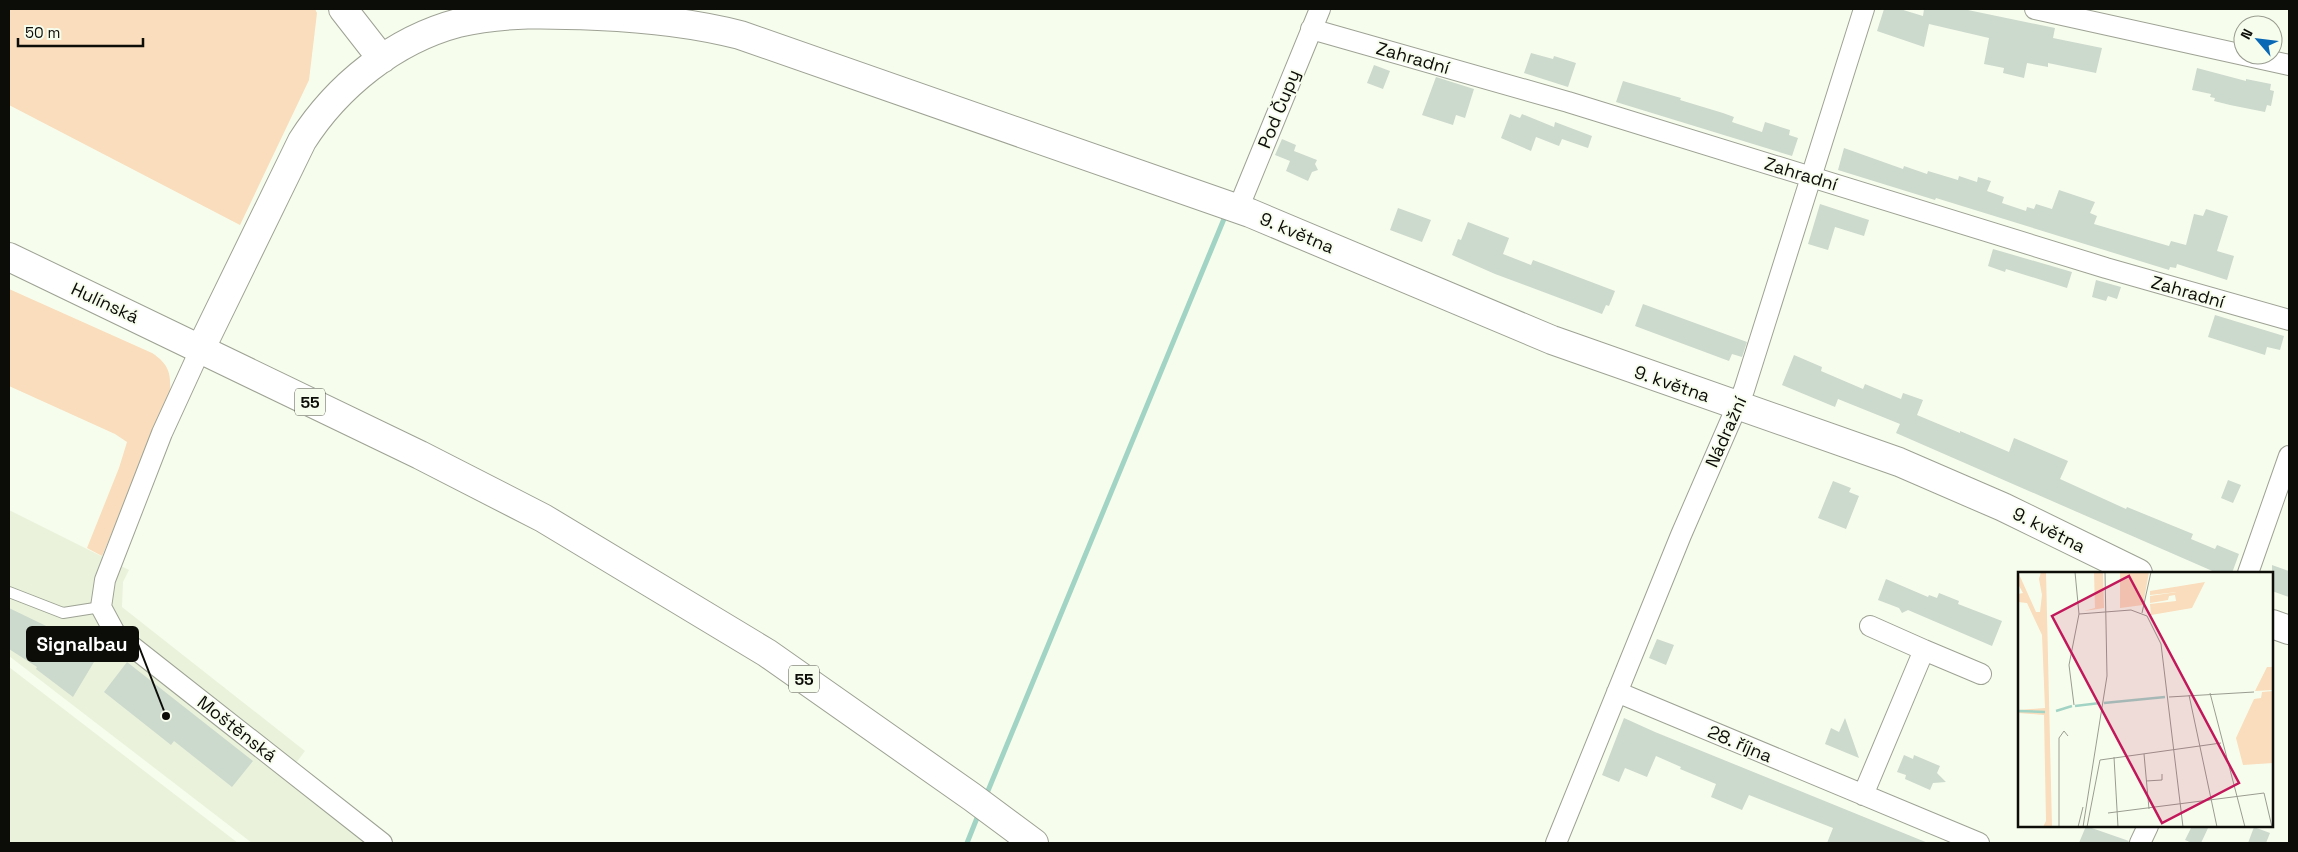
<svg xmlns="http://www.w3.org/2000/svg" width="2298" height="852" viewBox="0 0 2298 852" font-family="'Space Grotesk',sans-serif">
<style>
.built{fill:#eaf2db}
.green{fill:#f9ddbc}
.lines{fill:none;stroke-linecap:round;stroke-linejoin:round}
.stream{stroke:#a2d4c5;stroke-width:5}
.building{fill:#ccd9cd}
.lane-casing{stroke:#9da294;stroke-width:12}
.street-casing{stroke:#9da294;stroke-width:22}
.secondary-casing{stroke:#9da294;stroke-width:30}
.primary-casing{stroke:#9da294;stroke-width:30}
.lane{stroke:#fff;stroke-width:10}
.street{stroke:#fff;stroke-width:20}
.secondary{stroke:#fff;stroke-width:28}
.primary{stroke:#fff;stroke-width:28}
.labels{text-anchor:middle;stroke-width:4;stroke-linejoin:round;paint-order:stroke}
.shield{fill:#f7fded;stroke:#52554d;stroke-width:1}
.shield-label{font-size:16px;font-weight:bold;fill:#0c0d08}
.street-label{font-size:18px;fill:#0c0d08;stroke:#f7fded}
.inset-river{fill:none;stroke:#a2d4c5;stroke-width:2.5}
.inset-road{fill:none;stroke:#999d91;stroke-width:1}
.view{fill:#c2185b;fill-opacity:0.15;stroke:#c2185b;stroke-width:2.5}
.inset-edge{fill:none;stroke:#0c0d08;stroke-width:2.5}
.leader{fill:none;stroke:#0c0d08;stroke-width:2}
.callout-dot{fill:#0c0d08;stroke:#f7fded;stroke-width:2}
.callout{fill:#0c0d08;stroke:#0c0d08;stroke-width:2}
.callout-label{font-size:19px;text-anchor:middle;font-weight:bold;fill:#fff}
</style>
<rect width="100%" height="100%" fill="#f7fded"/>
<path class="built" d="M9,510l120,60 -6,12 -1,25 183,144 -21,28 85,64h-117l-243,-187z
M9,667l229,176h-229z"/>
<path class="green" d="M9,9h306l2,4 -8,67 -69,145 -231,-120z
M9,289l143,64c18,12 19,21 18,42l-68,161 -15,-8 32,-80 8,-26 -12,-8 -106,-48z"/>
<g class="lines">
<path class="stream" d="M985,798l241,-584
M967,843l12,-30"/>
</g>
<path class="building" d="M1884,9h16l23,7 1,-7h39l92,19 -2,10 49,10 -6,25 -48,-10v4l-21,-4 -3,15 -21,-5 1,-5 -20,-4 5,-26 -60,-14 -5,23 -47,-16z
M1531,53l22,6 1,-3 22,7 -8,24 -44,-14z
M1374,65l16,6 -7,18 -16,-6z
M2197,68l49,13v-2l25,5 -1,6 4,1 -3,15 -4,-1 -2,7 -35,-7 -16,-4 1,-3 -5,-1 1,-3 -19,-4z
M1436,77l38,12 -9,29 -9,-3 -3,10 -31,-10z
M1623,81l58,17 -1,2 43,13 11,4 -2,5 30,10 3,-10 25,8 -1,5 9,3 -6,18 -176,-54z
M1510,114l10,4 2,-4 32,13 1,-5 37,14 -4,12 -26,-9 -3,7 -23,-9 -5,14 -30,-13z
M1282,139l14,6 -2,6 23,9 -2,4 3,6 -6,2 -4,9 -22,-10 4,-10 -15,-6z
M1844,148l59,21 1,-3 23,8 1,-3 30,9 1,-4 18,6 1,-5 13,4 -4,10 17,6 -2,6 24,8 1,-4 7,2 2,-5 16,5 7,-19 36,12 -5,11 7,3 -3,8 75,22 2,-5 15,4 8,-31 9,2 3,-7 22,7 -11,35 17,5 -7,24 -50,-16 -1,4 -6,-1 -1,3 -233,-72 -1,2 -97,-30z
M1820,204l49,16 -5,16 -29,-9 -7,23 -20,-6z
M1398,208l33,12 -9,22 -32,-12z
M1468,222l41,16 -6,16 28,11 2,-5 82,31 -6,15 -3,-1 -4,9 -107,-40 -43,-19 6,-16 3,1z
M1993,249l79,23 -5,16 -61,-19 -1,3 -17,-6z
M2096,280l25,7 -4,12 -9,-3 -2,5 -14,-4z
M1643,304l104,38 -5,15 -10,-3 -3,7 -94,-35z
M2215,315l69,21 -4,14 -13,-3 -2,8 -57,-18z
M1794,355l28,12 -1,4 42,18 2,-5 36,15 2,-6 20,7 -6,15 43,18v-2l49,21 5,-14 54,23 -8,18 66,30 1,-2 66,27 -2,5 24,10 2,-4 22,9 -7,19h-15l-321,-140 4,-9 -62,-25 -3,8 -53,-22z
M2228,480l13,5 -8,18 -12,-5z
M1833,481l18,7 -2,4 10,4 -13,33 -28,-11z
M2272,565l17,6v26l-17,-6z
M1886,579l42,18 1,-2 8,3 2,-5 20,8 -1,3 44,17 -10,25 -84,-36 -6,3 -3,-5 -21,-8z
M9,608l91,44 -27,45 -37,-28 1,-2 -28,-18z
M1657,639l17,6 -8,20 -17,-7z
M127,662l126,99 -21,26 -58,-46 -3,4 -67,-53z
M1624,718l31,14 273,111h-101l6,-15 -84,-33 -7,15 -31,-13 5,-13 -36,-15 1,-2 -25,-11 -9,21 -22,-9 -6,14 -17,-7z
M1845,718l14,40 -34,-14 6,-16 8,4z
M1904,755l9,4 1,-4 26,11 -3,7 9,9 -13,1 -3,7 -25,-11 1,-4 -9,-3z
M2086,826l43,15 -1,2h-49z
M2192,826h17l-8,17h-9l-7,-3z
M2254,827l16,6 -4,10h-18z"/>
<g class="lines">
<defs>
<path id="lane" d="M9,592l54,21 38,-6"/>
<path id="street" d="M2035,9l254,56
M1311,29l257,73 538,166 183,52
M1238,209l82,-200
M201,348l-39,85 -57,147 -4,27 14,26 267,210
M2248,573l41,-117
M1924,650l57,24
M1617,692l362,151
M1863,795l61,-145 -54,-24
M1556,843l125,-308 63,-145 120,-381
M2140,843l8,-17"/>
<path id="secondary" d="M343,9l39,50
M201,348l101,-207c35,-55 92,-101 156,-118 45,-11 94,-9 140,-7 48,2 95,7 142,19l510,178 302,127 347,122 104,45 135,66
M2272,624l17,6"/>
<path id="primary" d="M9,257l411,198 123,63 224,135 205,144 62,46"/>
</defs>
<use href="#lane" class="lane-casing"/>
<use href="#street" class="street-casing"/>
<use href="#secondary" class="secondary-casing"/>
<use href="#primary" class="primary-casing"/>
<use href="#lane" class="lane"/>
<use href="#street" class="street"/>
<use href="#secondary" class="secondary"/>
<use href="#primary" class="primary"/>
</g>
<g class="labels">
<g class="shield">
<rect x="295" y="388.5" width="30" height="27" rx="4"/>
<rect x="789" y="665.5" width="30" height="27" rx="4"/>
</g>
<g class="shield-label">
<text x="310" y="408">55</text>
<text x="804" y="685">55</text>
</g>
<g class="street-label">
<text transform="translate(1413 58) rotate(16)" y="6">Zahradní</text>
<text transform="translate(1279 109) rotate(-68)" y="6">Pod Čupy</text>
<text transform="translate(1801 174) rotate(17)" y="6">Zahradní</text>
<text transform="translate(1297 233) rotate(23)" y="6">9. května</text>
<text transform="translate(2188 292) rotate(16)" y="6">Zahradní</text>
<text transform="translate(105 303) rotate(25)" y="6">Hulínská</text>
<text transform="translate(1672 384) rotate(19)" y="6">9. května</text>
<text transform="translate(1726 432) rotate(-66)" y="6">Nádražní</text>
<text transform="translate(2049 530) rotate(27)" y="6">9. května</text>
<text transform="translate(237 729) rotate(38)" y="6">Moštěnská</text>
<text transform="translate(1740 744) rotate(23)" y="6">28. října</text>
</g>
</g>
<g transform="translate(2018 572)">
<rect width="255" height="255" fill="#f7fded"/>
<path d="M0,0l18,40h4l2,-17 -3,-16 2,-7h5l6,255h-9l3,-6 -2,-106 -26,-2v-3l27,-2 -3,-73 -15,-32 -9,-1v-8l5,-1 -5,-9zM76,0h9l1,36 -20,3 11,-3zM102,0h29l-6,33 -23,3zM187,10l-13,26 -41,7 -1,-11 26,-3 -1,-6 -6,1 -1,4 -18,3v-7l27,-4 -27,3v-4zM249,95h6v23l-18,1zM255,119v72l-30,2 -7,-27 18,-39 7,-1 1,-6z" fill="#f9ddbc"/>
<path class="inset-river" d="M86,131l61,-6M57,134l25,-3M0,139l27,1M38,139l16,-5"/>
<path class="inset-road" d="M57,0l4,42M124,41l9,-41M192,121l35,134M171,123l28,132M151,125l85,-5M56,133l-5,-40 10,-51 52,-4 16,6 14,28 22,183M126,182l5,55M96,185l4,70M128,209l16,-1v-6M90,241l156,-20 8,34M41,255v-89l5,-7 4,5M60,255l5,-20M65,255l24,-151 -2,-104M69,255l13,-67 121,-17"/>
<path class="view" d="M111,4l110,207 -77,40 -110,-207z"/>
<rect width="255" height="255" class="inset-edge"/>
</g>
<path class="leader" d="M166 716L138 644"/>
<circle class="callout-dot" cx="166" cy="716" r="5"/>
<rect class="callout" x="27" y="627" width="111" height="34" rx="5"/>
<g class="callout-label">
<text x="82" y="651">Signalbau</text>
</g>
<rect width="2298" height="852" fill="none" stroke="#0c0d08" stroke-width="20"/>
<g transform="translate(2258 40) rotate(298)"><circle r="24" fill="#f7fded" stroke="#999d91"/>
<path d="M0-4L9 19L0 12L-9 19Z" fill="#0968b5"/>
<text y="-8" font-size="14" font-weight="bold" text-anchor="middle" fill="#0c0d08">N</text>
</g>
<path d="M18 38v8h125v-8" fill="none" stroke="#0c0d08" stroke-width="2.5"/>
<text x="25" y="38" font-size="15" fill="#0c0d08" stroke="#f7fded" stroke-width="4" paint-order="stroke">50 m</text>
</svg>
